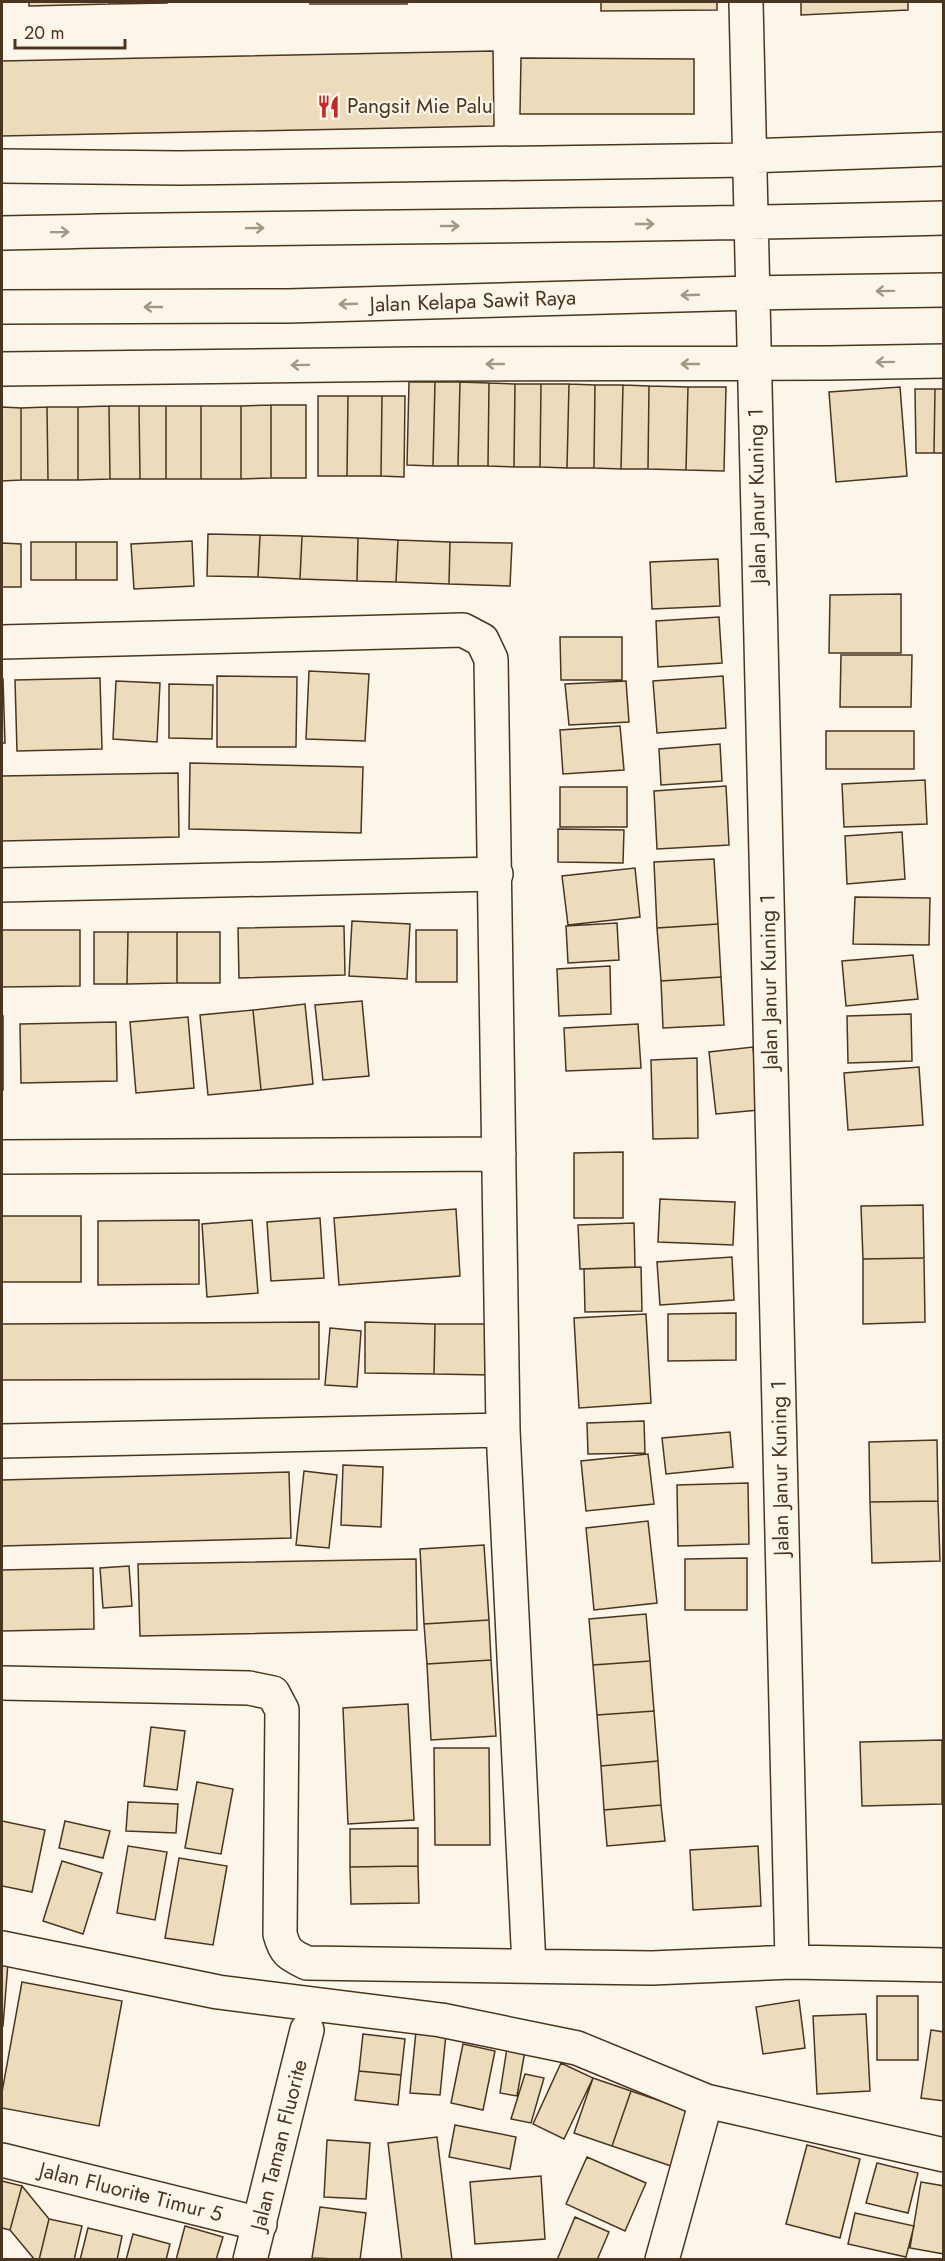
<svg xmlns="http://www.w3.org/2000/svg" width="945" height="2261" viewBox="0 0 945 2261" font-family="Jost,sans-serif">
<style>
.building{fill:#ecdcbc;stroke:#4a3520;stroke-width:1.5}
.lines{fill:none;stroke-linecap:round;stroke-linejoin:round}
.minor-casing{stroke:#4a3520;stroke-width:36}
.minor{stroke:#fbf6e9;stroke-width:33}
.oneway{stroke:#a29684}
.labels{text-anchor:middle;stroke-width:4.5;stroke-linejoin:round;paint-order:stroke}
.poi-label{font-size:21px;fill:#4a3520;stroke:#fbf6e9;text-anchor:start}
.street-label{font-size:21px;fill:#4a3520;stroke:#fbf6e9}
</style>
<rect width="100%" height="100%" fill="#fbf6e9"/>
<path class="building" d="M29,2h80v2l-80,2z
M109,2h58v1l-58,1z
M310,2h97v2h-97z
M601,2h116v8l-116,1z
M801,2h107v8l-107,5z
M493,51l1,75 -492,10v-75z
M521,58l173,1v55h-174z
M409,382h26l-2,84 -26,-1z
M435,382h25l-2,84h-25z
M460,382l29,1 -1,83h-30z
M489,383l26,1 -1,83 -26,-1z
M515,384h26l-1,83h-26z
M541,384h28l-2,84 -27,-1z
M569,384l26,1 -1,83h-27z
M595,385h28l-2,84 -27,-1z
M623,385l26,1 -1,83h-27z
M649,386l39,1 -2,83 -38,-1z
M688,387h38l-2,84 -38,-1z
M900,387l7,89 -71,6 -7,-90z
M915,389h20l-1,64h-18z
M935,389h9v64h-10z
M318,396h30l-1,80h-29z
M348,396h34l-1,80h-34z
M382,396h23l-1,81 -23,-1z
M271,405v73l-30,1v-73z
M271,405h35v73h-35z
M109,406l1,73 -32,1v-73z
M109,406h30l1,73h-30z
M139,406h27v73h-26z
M166,406h35v73h-35z
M201,406h40v73h-40z
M2,407l19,1v72l-19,1z
M47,407l1,73h-27v-72z
M47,407h31v73h-30z
M208,534l52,1 -2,42 -51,-1z
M260,535l42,1 -2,43 -42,-2z
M302,536l56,2 -1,43 -57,-2z
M358,538l40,2 -2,42 -39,-1z
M398,540l52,2 -1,42 -53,-2z
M192,541l2,45 -60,3 -3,-45z
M31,542h45v38h-45z
M76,542h41v38h-41z
M450,542l62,1 -2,43 -61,-2z
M2,543l19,1v43h-19z
M718,559l2,47 -68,3 -2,-47z
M901,594v59h-72l1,-58z
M719,617l3,46 -64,4 -2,-46z
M560,637h62v43h-61z
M841,655h71l-1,52h-71z
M309,671l60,3 -4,67 -59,-2z
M217,676l80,1 -1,70h-79z
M723,676l3,52 -69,5 -4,-52z
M100,678l2,71 -85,2 -2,-71z
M2,679h1l2,64h-3z
M116,681l44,2 -3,59 -44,-3z
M626,681l3,41 -60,3 -4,-41z
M169,684l44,1 -1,54 -43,-1z
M620,726l4,44 -61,4 -3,-44z
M826,731h88v38h-88z
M720,744l2,37 -61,4 -2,-36z
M190,763l173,4 -2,66 -172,-4z
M178,773l1,64 -177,4v-65z
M925,780l2,44 -83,3 -2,-43z
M726,786l3,59 -72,4 -3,-58z
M560,787h67v40h-67z
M558,829l66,1 -1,33 -65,-1z
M902,832l3,47 -58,5 -2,-48z
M714,859l4,65 -61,4 -3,-66z
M635,868l5,49 -72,8 -6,-49z
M855,897l75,1 -1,47 -76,-1z
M352,921l58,3 -3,55 -58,-3z
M617,923l2,37 -51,3 -2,-37z
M718,924l3,53 -60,4 -4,-53z
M344,926l1,49 -106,3 -1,-50z
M2,930h78v56l-78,1z
M416,930h41v52h-41z
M94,932h34l-1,52h-33z
M128,932h49v51l-50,1z
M177,932h43v51h-43z
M913,955l5,44 -72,7 -4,-45z
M610,966l1,48 -52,2 -2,-47z
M721,977l3,48 -61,3 -2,-47z
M362,1001l7,75 -46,4 -8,-75z
M305,1004l8,80 -52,6 -8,-80z
M253,1010l8,80 -53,5 -8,-80z
M911,1014l1,47 -64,2 -1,-47z
M2,1016h1v74h-1z
M188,1017l6,71 -58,5 -6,-71z
M116,1022l1,59 -96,2 -1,-59z
M638,1024l3,44 -75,3 -2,-43z
M753,1047l6,63 -43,4 -7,-62z
M697,1058l1,80 -45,1 -2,-79z
M919,1067l4,58 -75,5 -4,-57z
M623,1152v66h-49v-65z
M660,1199l75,3 -2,43 -75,-3z
M923,1205l1,53 -61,1 -2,-53z
M456,1209l4,67 -121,9 -5,-67z
M2,1216h79v66h-79z
M320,1218l4,60 -53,3 -4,-59z
M199,1220v64l-101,1v-64z
M252,1220l6,73 -51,4 -5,-73z
M634,1223l1,44 -55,2 -2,-44z
M732,1257l2,43 -74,5 -3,-43z
M924,1258l1,64 -62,2v-65z
M641,1267l1,44 -57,1 -1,-43z
M736,1313v47l-68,1v-47z
M646,1314l5,89 -72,5 -5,-90z
M319,1322v57l-317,1v-56z
M365,1322l70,2 -1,50 -69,-1z
M435,1324h58l-1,51 -58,-1z
M330,1328l31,3 -4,56 -32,-2z
M644,1421l1,32 -57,1 -1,-31z
M730,1432l3,35 -67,7 -4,-36z
M937,1440l1,61 -68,1 -1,-60z
M648,1454l6,50 -68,7 -5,-50z
M343,1465l40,2 -2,60 -40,-2z
M304,1471l33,4 -8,73 -33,-3z
M289,1472l2,66 -289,8v-66z
M748,1483l1,61 -71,2 -1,-61z
M938,1501l2,60 -68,2 -2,-61z
M648,1521l9,82 -63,7 -8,-82z
M484,1545l5,75 -65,4 -4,-75z
M747,1558v52h-62v-51z
M416,1559l1,71 -277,6 -2,-72z
M129,1566l3,40 -29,2 -3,-40z
M93,1568l1,61 -92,2v-61z
M646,1614l4,47 -57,4 -4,-46z
M489,1620l2,40 -64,4 -3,-40z
M491,1660l5,76 -65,4 -4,-76z
M650,1661l4,50 -57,4 -4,-50z
M408,1704l6,116 -66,4 -5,-116z
M654,1711l4,50 -57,5 -4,-51z
M151,1727l34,4 -8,59 -33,-4z
M942,1740v64l-80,2 -2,-64z
M434,1748h55l1,97h-55z
M658,1761l3,44 -57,5 -3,-44z
M197,1782l36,7 -12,65 -36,-6z
M128,1802l50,2 -2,29 -50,-2z
M661,1805l4,36 -58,5 -3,-36z
M2,1821l43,9 -13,62 -30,-6z
M65,1821l45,10 -7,27 -44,-10z
M418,1828v38l-68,1v-38z
M128,1846l39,6 -12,68 -38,-7z
M758,1846l3,60 -68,4 -3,-60z
M179,1858l48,8 -14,79 -48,-7z
M62,1861l40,12 -19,61 -40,-13z
M418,1866l1,37 -68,1 -1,-37z
M2,1963h6l-5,63h-1z
M22,1982l100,19 -23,125 -97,-18v-16z
M877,1996h41v64h-41z
M799,2000l6,48 -42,6 -7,-47z
M866,2014l4,77 -53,3 -4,-78z
M931,2030l13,2v69l-23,-3z
M416,2031l30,3 -6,61 -30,-2z
M363,2034l42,5 -4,36 -42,-4z
M463,2044l32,7 -12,59 -32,-7z
M507,2048l18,3 -8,45 -17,-3z
M561,2063l32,15 -29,61 -31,-15z
M359,2071l42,4 -3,30 -43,-5z
M525,2074l19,4 -13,45 -20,-4z
M593,2078l38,13 -19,55 -38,-13z
M631,2091l59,20 -19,55 -59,-20z
M455,2125l61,12 -6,32 -61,-12z
M437,2137l15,123h-50l-14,-117z
M327,2140l43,3 -4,56 -42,-2z
M807,2145l53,14 -20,79 -54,-14z
M587,2157l59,26 -21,48 -59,-27z
M877,2163l41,10 -10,40 -42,-10z
M541,2176l4,63 -70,5 -5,-62z
M2,2181l20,5 -12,44 -8,-2z
M921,2182l23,4v68l-34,-6z
M22,2186l27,33 -10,41h-4l-25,-30z
M320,2207l46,6 -6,47 -48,-2z
M855,2213l59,13 -8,31 -58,-13z
M575,2217l34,15 -12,28h-40z
M49,2219l33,7 -8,34h-35z
M185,2226l38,11 -7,23h-40z
M88,2228l34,8 -5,24h-37z
M133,2234l37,10 -4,16h-40z"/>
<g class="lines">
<defs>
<path id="minor" d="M746,2l46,1960
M748,156l196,-7
M2,166l177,2 570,-8
M2,233c313,-7 628,-6 942,-15
M2,307l286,-1 464,-13 192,-3
M2,369l411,-5 416,-1 115,-2
M2,642l461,-12 19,10 9,19 12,771 26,536
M2,885l494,-11
M2,1157l497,-3
M2,1441l501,-11
M2,1683l247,5 24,5 9,17 -2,224c5,19 10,21 27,29l345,5 140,-6 152,3
M2,1948l216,44 223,28 136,28 129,53 238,54
M2,2160l258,64
M250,2260l57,-230
M662,2260l44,-159"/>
</defs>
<use href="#minor" class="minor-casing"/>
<use href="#minor" class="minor"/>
</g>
<defs><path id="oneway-shaft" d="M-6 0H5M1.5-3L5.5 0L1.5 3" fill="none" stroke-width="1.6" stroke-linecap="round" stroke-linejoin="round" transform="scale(1.5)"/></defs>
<g class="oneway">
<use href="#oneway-shaft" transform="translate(645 224)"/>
<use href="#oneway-shaft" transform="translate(450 226)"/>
<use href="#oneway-shaft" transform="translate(255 228) rotate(-1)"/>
<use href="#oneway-shaft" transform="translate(60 232) rotate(-1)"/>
<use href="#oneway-shaft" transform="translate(885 291) rotate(179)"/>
<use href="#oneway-shaft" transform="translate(690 295) rotate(178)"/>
<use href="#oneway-shaft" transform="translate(348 304) rotate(178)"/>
<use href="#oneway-shaft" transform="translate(153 307) rotate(180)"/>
<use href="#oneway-shaft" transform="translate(885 362) rotate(179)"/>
<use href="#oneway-shaft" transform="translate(495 364) rotate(-180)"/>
<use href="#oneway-shaft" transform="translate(690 364) rotate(-180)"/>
<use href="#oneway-shaft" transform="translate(300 365) rotate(179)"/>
</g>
<defs>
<symbol id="restaurant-bare" viewBox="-9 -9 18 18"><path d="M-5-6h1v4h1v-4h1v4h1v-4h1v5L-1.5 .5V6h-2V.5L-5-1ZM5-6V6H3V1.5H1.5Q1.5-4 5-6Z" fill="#c62828" stroke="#fbf6e9" stroke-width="2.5" paint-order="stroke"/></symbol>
</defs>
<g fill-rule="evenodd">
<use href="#restaurant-bare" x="312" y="90" width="33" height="33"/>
</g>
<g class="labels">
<g class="poi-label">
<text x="347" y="113">Pangsit Mie Palu</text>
</g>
<g class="street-label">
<text transform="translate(473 301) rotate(-2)" y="7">Jalan Kelapa Sawit Raya</text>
<text transform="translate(757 496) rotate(-91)" y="7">Jalan Janur Kuning 1</text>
<text transform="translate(769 982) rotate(-91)" y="7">Jalan Janur Kuning 1</text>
<text transform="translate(780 1468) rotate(-91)" y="7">Jalan Janur Kuning 1</text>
<text transform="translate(279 2145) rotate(-76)" y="7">Jalan Taman Fluorite</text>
<text transform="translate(131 2192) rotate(14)" y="7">Jalan Fluorite Timur 5</text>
</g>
</g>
<rect width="945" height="2261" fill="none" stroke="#4a3520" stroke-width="6"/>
<path d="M15 39v9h110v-9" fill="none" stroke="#4a3520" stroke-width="3"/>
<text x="24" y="39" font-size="18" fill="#4a3520" stroke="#fbf6e9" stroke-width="4.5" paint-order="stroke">20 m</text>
</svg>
